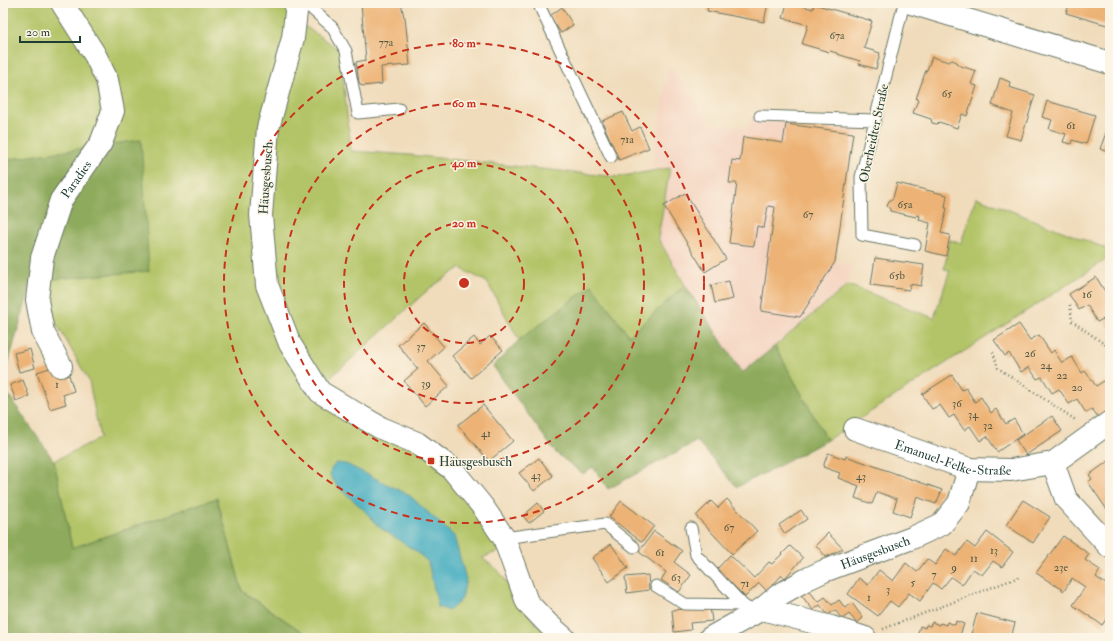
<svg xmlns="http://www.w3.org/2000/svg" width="1113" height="641" viewBox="0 0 1113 641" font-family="'IM FELL Double Pica',serif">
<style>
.built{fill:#f4d3c0}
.green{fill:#b3c467;stroke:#69804e}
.forest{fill:#8eaa5c;stroke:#567448}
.water{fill:#40abbf;stroke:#30747a}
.building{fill:#edb274}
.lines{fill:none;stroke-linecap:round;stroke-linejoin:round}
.service-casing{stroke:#687563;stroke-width:13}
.minor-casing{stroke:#687563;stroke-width:24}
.tertiary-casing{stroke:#687563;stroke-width:24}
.path{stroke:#687563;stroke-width:2.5;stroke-dasharray:1 3;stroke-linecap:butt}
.service{stroke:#fff;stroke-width:11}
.minor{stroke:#fff;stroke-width:22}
.tertiary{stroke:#fff;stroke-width:22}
.ring{fill:none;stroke:#c8321e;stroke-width:2;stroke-dasharray:7 5}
.poi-dot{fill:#c8321e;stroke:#fcf5e5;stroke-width:1.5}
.labels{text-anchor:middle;stroke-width:3;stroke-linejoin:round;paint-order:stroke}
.number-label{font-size:11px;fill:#525a44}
.street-label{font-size:13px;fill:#1f3d34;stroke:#fcf5e5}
.poi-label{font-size:13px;fill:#1f3d34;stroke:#fcf5e5;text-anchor:start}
.centre{fill:#c8321e;stroke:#fcf5e5;stroke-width:2}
.ring-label{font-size:12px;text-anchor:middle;font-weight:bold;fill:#c8321e;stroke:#fcf5e5;stroke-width:3;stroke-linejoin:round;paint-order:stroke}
</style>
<rect width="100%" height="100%" fill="#fcf5e5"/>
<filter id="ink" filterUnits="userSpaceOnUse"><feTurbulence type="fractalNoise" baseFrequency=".025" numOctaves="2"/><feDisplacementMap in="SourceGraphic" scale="8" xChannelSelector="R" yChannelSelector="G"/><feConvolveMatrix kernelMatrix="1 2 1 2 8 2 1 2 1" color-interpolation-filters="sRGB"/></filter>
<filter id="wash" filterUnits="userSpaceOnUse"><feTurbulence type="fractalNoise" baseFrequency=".012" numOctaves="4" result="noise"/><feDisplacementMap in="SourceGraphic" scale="16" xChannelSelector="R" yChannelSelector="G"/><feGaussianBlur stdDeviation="0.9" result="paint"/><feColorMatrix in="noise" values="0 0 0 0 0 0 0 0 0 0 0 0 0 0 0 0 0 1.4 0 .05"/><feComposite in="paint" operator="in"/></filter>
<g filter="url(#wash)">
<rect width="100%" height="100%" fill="#f0dcbb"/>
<path class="built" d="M669,65l41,58 37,6 4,-12 89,13 22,-15 -15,59 -11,89 15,2 -3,20 -106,88 -57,-88 -27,-47 12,-70 -19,4z"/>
<path class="green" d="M3,3h296l-2,18 43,29 11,101 59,4 207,22 53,-9 -12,70 27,47 -56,52 -37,-51 -73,54 -32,-58 -27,-14 -30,20 -100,90 -3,9 110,74 67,88 -22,9 16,12 39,55 18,13h-244l-69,-47 -25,-93 -145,50 -18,-87 46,-23 -11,-57 -57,-101 -29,-120z
M976,197l134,53v7l-283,183 -52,-94 73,-61 86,33 16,-48 -6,-1 6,-29 11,3z"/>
<path class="forest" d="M141,140l8,131 -117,10 -29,100v-221z
M592,285l37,51 56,-51 57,88 33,-27 52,94 -35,19 -55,28 -40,-46 -89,48 -15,-22 -10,7 -27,-21 -63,-87 26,-26z
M3,387l51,74 18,87 145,-50 25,93 69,47h-308z"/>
<path class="water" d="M336,463l10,1 63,31 45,41 12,43 -4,20 -13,12 -11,-4 -10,-45 -11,-10 -38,-25 -16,-18 -26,-23 -7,-11 1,-6z"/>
<g id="blocks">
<path class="building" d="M361,3h40l3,14h1l5,48 -29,2 1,17 -20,2 -3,-4 -3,-20 10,-2z
M709,3h59l-4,19 -57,-11z
M787,3h5l21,6 1,-5 58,17 -8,27 16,5 -4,16 -17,-5 1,-3 -23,-7v-1l-7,-2 -1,1 -27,-8 6,-19 -25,-7z
M1070,3h40v23l-44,-13z
M562,7l11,18 -12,8 -11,-17z
M932,57l17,5 3,-2 5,2 1,3 18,6 -5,13 6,2 -10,30 -5,-2 -5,14 -18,-6 -2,2 -5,-1 -1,-4 -18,-6 5,-13 -2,-1 10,-29h1z
M1000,78l10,4 -1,5 26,8 -14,45 -15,-4 7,-23 -21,-8z
M1047,101l48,14 -9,29 -14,-4 -1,4 -8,-2 3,-8 -17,-5 3,-9 -10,-3z
M623,112l9,19 8,-4 9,21 -30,12 -17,-39z
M786,124l67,9 -18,129 -35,55 -39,-6 14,-104 -7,-1 -4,22 -7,-2 -3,20 -25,-3 8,-60h-8l3,-23 8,1 3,-24 40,6z
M1107,130l3,1v22l-10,-4z
M897,183l50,12 -2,13h2l-6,25 9,2 -4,21 -21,-5 5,-28 -11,-3 1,-4 -3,-1 -1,2 -26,-6v-2l-3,-3 2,-5 4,-3z
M685,193l41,66 -21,13 -41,-66z
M875,258l49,7 -3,21 -11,-2 -1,6 -38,-5z
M1096,277l10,16 4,-2v39l-7,-11 -6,3 -10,-17 -8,5 -10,-16z
M729,281l4,18 -18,4 -4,-18z
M424,323l20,24 -16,14 21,25 -24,20 -21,-25 14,-12 -20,-24z
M1019,324l11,16 9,-5 12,18 3,-3 8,13 10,-6 10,16 3,-2 11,15 8,-5 6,10v6l-2,2 2,3v7l-12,8 -6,-8 -6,4 -9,-14 -8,5 -10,-15 -7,4 -10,-16 -5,2 -8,-12 -8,5 -12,-19 -4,3 -11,-16z
M490,336l13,14 -32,28 -19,-22 22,-19 6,8z
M30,349l5,19 -16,4 -5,-19z
M56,366l3,11 10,-2 5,16 -11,4 3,9 -16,5 -13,-37z
M952,375l10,15 4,-2 9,14 6,-5 10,16 5,-4 10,15 8,-5 9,15 -26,18 -10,-16 -7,5 -10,-15 -6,4 -10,-15 -5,3 -9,-13 -8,4 -10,-15z
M23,380l6,16 -13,5 -6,-16z
M483,405l30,36 -24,20 -31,-36z
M1052,416l10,15 -36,24 -10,-15z
M828,453l17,6 1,-3 96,34 -6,14 -19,-7 -7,20 -17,-6 4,-12 -20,-7 -5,12 -17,-6 4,-12 -21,-8 2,-5 -17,-6z
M539,458l14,18 -19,15 -15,-18z
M1110,460v50l-2,1 -20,-29 4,-3 -3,-4z
M727,499l30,32 -25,23 -36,-38 15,-15 7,7z
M1023,500l27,17 -17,26 -27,-18z
M621,501l33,25 -12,16 -33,-25z
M538,503l6,8 -15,12 -6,-7z
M801,510l6,9 -22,15 -6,-9z
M654,531l28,20 -8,11 17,13 -12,17 -18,-12 5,-8 -27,-20z
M987,532l26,20 -11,15 -9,-6 -11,14 -9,-6 -11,16 -11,-8 -10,12 -8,-6 -13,18 -11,-8 -11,14 -8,-6 -12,15 -30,-22 11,-16 9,7 11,-15 14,11 13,-18 11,9 10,-13 8,6 11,-16 10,7 11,-14 8,6z
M828,533l15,16 -17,8 -10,-12z
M1063,536l26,18 -4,6 15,10 -4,7 14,10v27l-8,11 -29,-20 12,-18 -13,-9 -8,13 -28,-18z
M611,544l17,24 -19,14 -17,-24z
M790,546l13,12 -18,20 -3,-3 -15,16 -8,-8 -14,14 -28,-28 13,-14 24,23 15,-16 3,2z
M648,575l1,15 -22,3 -2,-16z
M808,589l10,13 7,-5 7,8 7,-5 6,8 7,-5 11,15 -6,5 -8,-9 -7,5 -7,-9 -7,5 -8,-10 -7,5 -12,-15z
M710,607l2,14 -22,2 1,7 -17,2 -2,-22z
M977,613l38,10 -4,15h-41z
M956,621l8,3 -5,14 -8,-2 -1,2 -8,-2 -1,2 -24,-1 3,-11 5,2 1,-3 4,1 2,-4 7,3 1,-2 6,2 1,-3 8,3z"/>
</g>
</g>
<g filter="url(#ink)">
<use href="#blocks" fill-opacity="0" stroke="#687563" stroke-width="1"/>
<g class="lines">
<defs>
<path id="service" d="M305,3l27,24 14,24 12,62 41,-4
M538,3l73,154
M904,3l-43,174 1,58 53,10
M760,116l115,4
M691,528l5,27 47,50
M504,538l101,-14 29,23
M656,586l29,18 58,1 11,8"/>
<g id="minor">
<path d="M297,3l-4,35 -25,90 -7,87 6,70 23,59 30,48 35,21 26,15 36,15 35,26 31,38 21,31 23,64 21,22 16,14"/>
<path id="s1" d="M61,366l-18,-34 -6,-32 5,-42 19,-58 40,-57 12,-32 -6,-31 -12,-25 -33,-52"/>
<path d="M1110,422l-57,41 13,36 44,48"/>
<path id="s2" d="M855,429l114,40 42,1 42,-7"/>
<path d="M762,609l69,18 34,11"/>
<path id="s3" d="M710,638l52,-29 17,-14 28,-16 17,-8 88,-33 30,-14 17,-21 10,-34"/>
</g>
<path id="tertiary" d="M911,3l199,60"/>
</defs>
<use href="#service" class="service-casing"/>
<use href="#minor" class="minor-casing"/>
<use href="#tertiary" class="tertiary-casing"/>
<path class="path" d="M1070,305l2,16 38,27
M993,352l5,16 79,53
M883,629l136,-52"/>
<use href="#service" class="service"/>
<use href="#minor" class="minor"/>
<use href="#tertiary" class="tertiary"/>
</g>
</g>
<g class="ring">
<circle cx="464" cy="283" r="60"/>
<circle cx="464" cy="283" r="120"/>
<circle cx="464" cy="283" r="180"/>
<circle cx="464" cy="283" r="240"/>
</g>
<rect class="poi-dot" x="427" y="457" width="8" height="8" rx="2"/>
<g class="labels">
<g class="number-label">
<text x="837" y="39">67a</text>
<text x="386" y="46">77a</text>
<text x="947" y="97">65</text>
<text x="1071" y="129">61</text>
<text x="627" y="143">71a</text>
<text x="905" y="208">65a</text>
<text x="808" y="218">67</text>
<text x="897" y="279">65b</text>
<text x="1087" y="298">16</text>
<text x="421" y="350">37</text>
<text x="1030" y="357">26</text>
<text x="1046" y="369">24</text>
<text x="1062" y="379">22</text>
<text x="426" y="387">39</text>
<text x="57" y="388">1</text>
<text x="1077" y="391">20</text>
<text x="957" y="407">36</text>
<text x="973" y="418">34</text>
<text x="988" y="429">32</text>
<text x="486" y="437">41</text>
<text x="536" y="479">43</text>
<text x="861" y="480">43</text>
<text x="729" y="531">67</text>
<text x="994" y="554">13</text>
<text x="660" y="556">61</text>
<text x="974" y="562">11</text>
<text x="954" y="571">9</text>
<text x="1061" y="571">23e</text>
<text x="934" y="578">7</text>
<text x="676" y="581">63</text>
<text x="913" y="586">5</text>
<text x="745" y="587">71</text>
<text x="888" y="593">3</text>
<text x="869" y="601">1</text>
</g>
<g class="street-label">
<text transform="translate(873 133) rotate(-78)" y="5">Oberheidter Straße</text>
<text transform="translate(265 178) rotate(-86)" y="5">Häusgesbusch</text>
<text dy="5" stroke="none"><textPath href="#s1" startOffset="200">Paradies</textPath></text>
<text dy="5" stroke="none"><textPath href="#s2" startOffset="103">Emanuel-Felke-Straße</textPath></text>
<text dy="5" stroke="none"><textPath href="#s3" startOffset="187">Häusgesbusch</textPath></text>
</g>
<g class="poi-label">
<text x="439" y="466">Häusgesbusch</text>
</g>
</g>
<circle cx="464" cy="283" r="6" class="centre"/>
<g class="ring-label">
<text x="464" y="47">80 m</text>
<text x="464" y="107">60 m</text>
<text x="464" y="167">40 m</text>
<text x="464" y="227">20 m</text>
</g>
<rect width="1113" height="641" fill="none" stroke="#fcf5e5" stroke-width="16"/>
<path d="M20 36v6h60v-6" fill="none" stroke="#1f3d34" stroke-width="2"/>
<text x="26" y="36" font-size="12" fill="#1f3d34" stroke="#fcf5e5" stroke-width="3" paint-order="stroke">20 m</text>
</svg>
